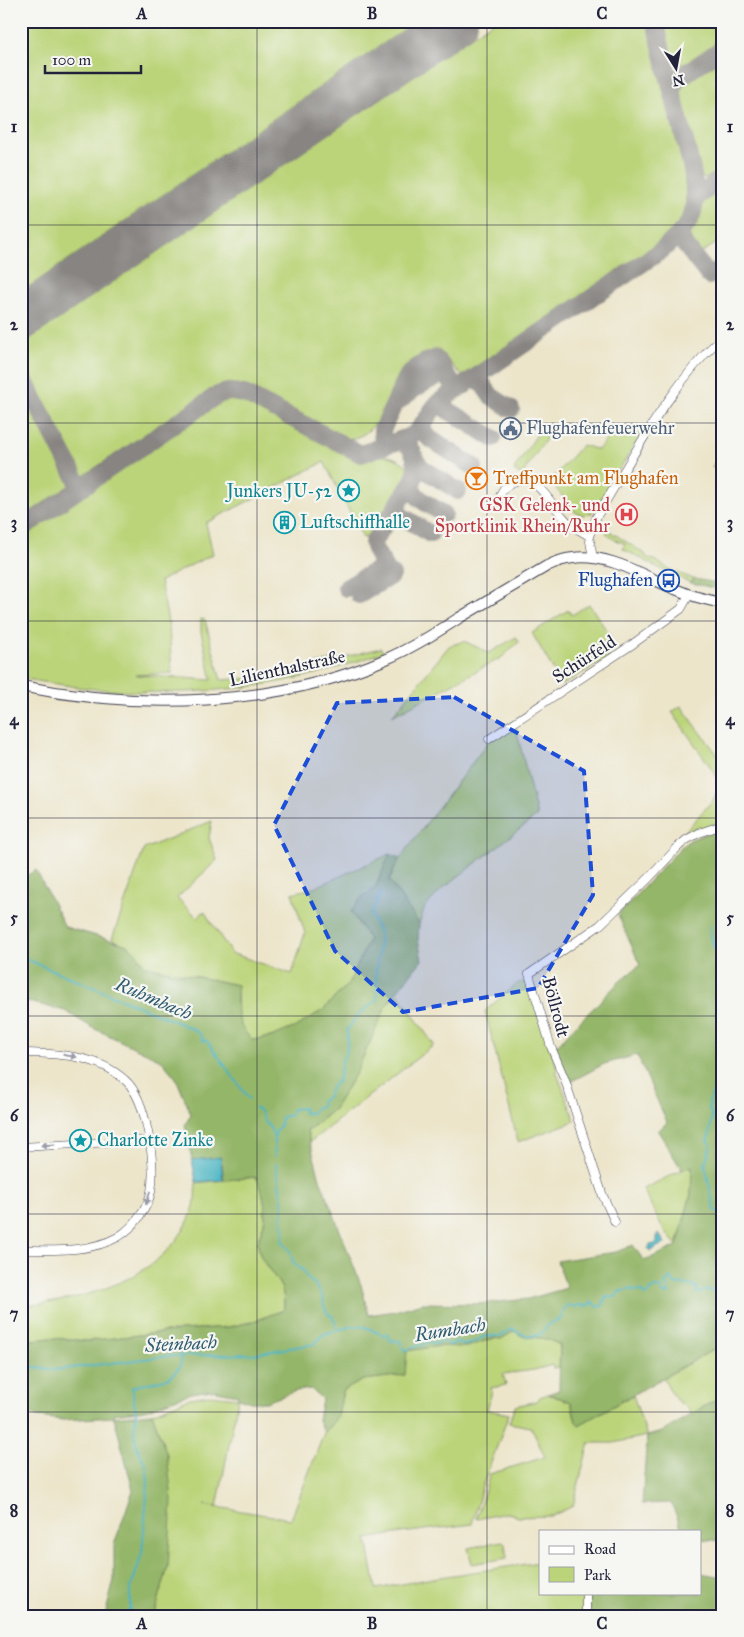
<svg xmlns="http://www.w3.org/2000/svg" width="744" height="1637" viewBox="0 0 744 1637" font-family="'IM FELL Great Primer',serif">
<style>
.green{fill:#bbd479;stroke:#6e7b5a}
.forest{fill:#94b669;stroke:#5b6c52}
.water{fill:#46b4c2;stroke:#346b7e}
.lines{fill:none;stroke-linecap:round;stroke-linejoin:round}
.stream{stroke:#46b4c2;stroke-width:2}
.taxiway{stroke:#878482;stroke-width:18}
.runway{stroke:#878482;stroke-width:44}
.minor-casing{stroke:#403f50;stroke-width:9}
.major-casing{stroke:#403f50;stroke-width:12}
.minor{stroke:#fff;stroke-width:8}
.major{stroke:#fff;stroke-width:10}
.oneway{fill:#9c9ca7}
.marked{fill:#1d4ed8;fill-opacity:0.2;stroke:#1d4ed8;stroke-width:4;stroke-dasharray:10 6;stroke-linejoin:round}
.grid{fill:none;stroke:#22223b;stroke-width:1;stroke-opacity:0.55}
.labels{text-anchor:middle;stroke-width:4.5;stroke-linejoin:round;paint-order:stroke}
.service-label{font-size:18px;fill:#4e5e75;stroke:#f6f6f2;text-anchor:start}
.food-label{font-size:18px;fill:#c56008;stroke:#f6f6f2;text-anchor:start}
.culture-label{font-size:18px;fill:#0d838f;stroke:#f6f6f2;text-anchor:start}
.health-label{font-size:18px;fill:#be3a42;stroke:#f6f6f2;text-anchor:end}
.transit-label{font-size:18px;fill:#164399;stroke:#f6f6f2;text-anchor:end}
.street-label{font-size:18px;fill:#22223b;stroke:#f6f6f2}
.water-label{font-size:19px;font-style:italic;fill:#305c71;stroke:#f6f6f2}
.neatline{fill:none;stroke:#22223b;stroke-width:2}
.grid-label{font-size:16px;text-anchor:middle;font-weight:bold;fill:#22223b}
</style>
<rect width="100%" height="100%" fill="#f6f6f2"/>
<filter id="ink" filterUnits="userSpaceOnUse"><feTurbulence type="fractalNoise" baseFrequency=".02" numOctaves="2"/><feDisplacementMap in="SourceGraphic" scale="10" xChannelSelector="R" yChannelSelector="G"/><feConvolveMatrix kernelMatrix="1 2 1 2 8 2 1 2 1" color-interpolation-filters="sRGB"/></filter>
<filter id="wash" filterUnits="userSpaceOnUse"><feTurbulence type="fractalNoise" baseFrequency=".0096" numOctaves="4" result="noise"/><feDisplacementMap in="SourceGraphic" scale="20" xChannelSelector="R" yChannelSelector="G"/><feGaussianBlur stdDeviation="1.12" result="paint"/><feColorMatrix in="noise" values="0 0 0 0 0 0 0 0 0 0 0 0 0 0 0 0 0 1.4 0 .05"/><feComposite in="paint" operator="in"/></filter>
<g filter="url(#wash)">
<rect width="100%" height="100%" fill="#ece5ca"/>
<path class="green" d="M21,21h395l-395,271z
M494,21h154l36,149 2,27 -1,14 -9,17 -17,17 -195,133 -27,-30c-9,5 -31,16 -36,23 -16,25 -19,65 -53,68l-101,-52 -17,-4 -17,5 -192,130v-173z
M661,21h62v18c-14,10 -33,29 -51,25z
M723,56v111l-18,12 -6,-3 -20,-82 6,-13z
M723,186v53l-22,14 -12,-17v-6l16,-32z
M228,400l13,2 115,58c6,2 10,0 16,-2 14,-5 25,-1 35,8l2,10 -38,58 -8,4 -39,-76 -118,61 7,31 -53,27 9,45 3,47 -36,2 76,5 -11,-48v-13l4,1 16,60 40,-2 120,-30 2,4c-96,38 -204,48 -306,35 -19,-3 -37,-5 -56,-9v-141l196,-133z
M617,426l24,9 -50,79 -9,1 -7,-3 -25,-31 32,-36 16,5z
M538,433l7,2 1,4 -23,34 -3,1 -5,-2v-4z
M723,450v24l-11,-7z
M605,528l40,26 2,4 8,2 15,10 24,9 -3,4 -21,-9 -47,-25 2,-5c-8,-4 -18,-5 -20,-16z
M589,604l22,33 -14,9 12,11 -47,28 -30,-52 36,-23 4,5z
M516,637l3,5 -18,16 -109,58 57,-70 15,-5 25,12z
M681,706l42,56v60l-19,6 -6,-1 -16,8 31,-35 5,-11 -2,-14 -44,-63z
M515,724l22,92 -95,73 -17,18 -6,17 -30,-44 11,-22 89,-117z
M212,821l-3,17 8,22 -40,38 21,20 6,-7 27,42 61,21 13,-41 -13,-40 21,-5 77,-34 -15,34 -13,9 -11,15 18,27 -20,44 -26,27 -27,17 -25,10 -19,3 -10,-10 -4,-14 -1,-31 -92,-19c-9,-16 -16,-20 -33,-27l32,-90z
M524,982l4,1 30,87 -2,1 19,50 -57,21 -33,-131 33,-28z
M398,993l36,52 -124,97 -3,-10 27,-23 22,-36 31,-69z
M692,1165l-1,29 -14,52 -14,-17 -20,-40z
M257,1177c6,12 10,32 7,46 -2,7 -6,14 -6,22 1,16 16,28 23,42 3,7 3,15 3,23l-33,12 -22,5 -47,3 -94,11 -36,-3 -31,3v-35c65,-5 152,-30 173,-100 2,-7 1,-16 2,-23z
M514,1331l8,5 25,3 13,6 -1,22 -6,1 -1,-3 -18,5 -31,4 3,11 -15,3 1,3 -5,19 22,4 -27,73 -10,37 -71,9 -34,6 9,50 57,-11 107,-16v31h38l6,8v15h-430l14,-49 -1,-112 -15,-42 38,-15 19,-3 29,3 -21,109 -13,-2 87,14 33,-86 14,-17 5,-25 20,-11 41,-5 2,-24 33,-5 27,1 28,-9 7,1z
M723,1344v51l-32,20 -3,-6 -12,-9 -13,-22z
M548,1394l23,8 5,20 3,3 54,-30 14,41 -34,7h-24l-16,63 -21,10 -34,1 -6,-3 -6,-1 -30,6 14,-45 55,-17 -14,-30 -22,-4 6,-17 22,-5 3,-4z
M502,1541l3,3 2,14 -35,6 -4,-16z"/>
<path class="forest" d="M694,579l29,5v6l-32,-7z
M723,827v517l-144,81 -3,-3 -5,-20 -23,-8 11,-4 1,-45 -13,-6 -25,-3 -8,-5 -13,8 -7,-1 -28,9 -27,-1 -32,5 -2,24 -42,5 -20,11 -5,25 -14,17 -6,-13 4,-21 -11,-10 -15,2 -30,11h-15l-13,-4v-3l-26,-5 -21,3 -46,17 -31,4v3l38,-4 15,42 5,45 -4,67 -14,49h-49l9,-36v-35l19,-55 -19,-73 -51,3 -25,-3 -17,-5v-71l31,-3 36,3 94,-11 47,-3 22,-5 33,-12c0,-8 0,-16 -3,-23 -7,-14 -22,-25 -23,-42 0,-8 4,-15 6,-22 3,-14 -1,-34 -8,-46l-32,3 -3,-22 -29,2 -7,-35 6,-11 -15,-36 -15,-18 -68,-32 -28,-17 -44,-11v-121l15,-9 29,57 63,18 10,10 7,11 92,19c0,24 -3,36 15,55l19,-3 25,-10 27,-17 26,-27 20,-44 -18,-27 11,-15 13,-9 15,-34 10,4 -11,22 30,44 -1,16 4,20 -35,44 -31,69 -22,36 -27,22 13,48 41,106 8,30 26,-4 28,-8 55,1 50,-5 39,-11 -10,-27 59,-9 17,-7 11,16 33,-15 14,-52 1,-28 -10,4 -24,-39 9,-9 -30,-67 -33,9 -36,19 -13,-36 64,-65 21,-17 -22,-50 64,-69 8,-6z
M723,1395v146l-23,-2v-8h-17l-12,-28 -29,1 5,-68 15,-4z
M700,1573l23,4v39h-134v-23h111z"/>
<path class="water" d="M221,1157l2,23 -27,2 -4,-22z
M657,1234h2l6,9 -15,8 -2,-2 2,-4 5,-1 2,-3z"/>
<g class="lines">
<path class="stream" d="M709,926l5,24
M21,957l172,72 9,7v4l5,1 42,58
M723,1074l-14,27v8l3,7 -3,20 -2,5 4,4 -6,19 9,45 9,7
M255,1108l5,3 4,10 7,8 3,9 1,18
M274,1138l3,-9 3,-3 1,-8 4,-2h5l2,-7 11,-1 1,5h8l4,-5 5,-2 1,-5 6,-5 4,-10 6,-5 5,-23 4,-6v-22l12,-16 18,-14 -1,-29 3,-22v-16l-8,-18 10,-23
M276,1164l7,44 -2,10 3,13 -2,10 8,10 3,11 5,6 4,1 6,10 7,5 8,13 1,9 4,8 4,2 6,13
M21,1365l34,5 114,-14 85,-2 60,-10 10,-10 29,-8 12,1 18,8 4,-1 4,7h9l3,8 3,1c8,-4 16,-4 23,-8l6,2 8,-3 7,4 6,-3 9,3 7,-2 13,-7h15l12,-7 12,6 11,1 6,-2 8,-10 12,-6 4,-11 4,-2 5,2 6,-2 7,1 5,-4 5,5 5,-1 4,-9c8,1 10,1 14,-6h5l6,-2 6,2 4,-1 4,6 9,-8h6l2,5 5,1 2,-1 -1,-5 -3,-3 4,-7 3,1 2,5 5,1 5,-1c5,3 10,1 14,4l-1,4 2,1c6,-3 11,-5 17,0h4l3,-3
M126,1616l4,-8v-17l12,-38 6,-71 -2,-17 -8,-15 -4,-17 2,-19 -4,-27 37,-9 11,-11 2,-12"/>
<path class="taxiway" d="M673,94v-9l6,-7 44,-30
M694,203l4,-7 25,-18
M678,236l31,40 14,-9
M21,374l60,114
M477,376l14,20 20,13
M447,397l-2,4 1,8 47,29
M397,403c9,-9 35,-27 47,-28l6,4
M423,423v7l6,8 45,29
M394,443c-8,0 -13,-5 -12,-13l26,-55c7,-7 19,-16 28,-16 10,8 13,32 29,26
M415,460l7,8 36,23
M412,483c-2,14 21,24 32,31
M398,505l-1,5 2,4 31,20
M21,529l195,-133c10,-6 20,-5 31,-1l114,59 50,-18c13,-7 17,-24 28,-34l223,-152c12,-11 26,-22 31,-38 7,-25 -7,-66 -13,-90 -9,-34 -17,-67 -25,-101
M383,581c11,-13 -10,-25 -10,-39l39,-59 5,-12c-1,-12 -4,-29 -19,-30
M346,588l32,-19 2,-3v-8
M359,595l33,-20"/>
<path class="runway" d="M21,319l435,-298"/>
</g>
</g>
<g filter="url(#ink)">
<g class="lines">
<defs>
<path id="minor" d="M499,500c2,-9 5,-14 14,-18 5,-2 10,-3 15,-2 13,3 31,36 44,46 5,3 11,6 17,10
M593,558l-4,-22 8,-20c38,-62 72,-130 126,-180
M489,739l141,-93 51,-37 8,-14
M21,1053c36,1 76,1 104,27 22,19 31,84 26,112 -4,18 -17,35 -33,45 -29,16 -65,13 -97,13
M21,1147l128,-7
M615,1222l-12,-26 -38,-116 -14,-33 -22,-73 71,-49 49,-47 30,-32 7,-6 13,-7 24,-8
M586,1593v23"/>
<path id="major" d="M21,686c117,24 255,21 365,-27 26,-11 50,-26 73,-41 29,-17 59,-35 88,-52 8,-4 17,-7 26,-8 36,-5 70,18 102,31 16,7 31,11 48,14"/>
</defs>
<use href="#minor" class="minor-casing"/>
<use href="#major" class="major-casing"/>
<use href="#minor" class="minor"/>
<use href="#major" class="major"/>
</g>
<defs><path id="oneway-solid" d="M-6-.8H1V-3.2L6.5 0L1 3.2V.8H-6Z" transform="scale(1.25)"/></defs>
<g class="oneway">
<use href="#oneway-solid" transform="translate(70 1056) rotate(9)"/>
<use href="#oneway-solid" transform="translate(48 1145) rotate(177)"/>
<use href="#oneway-solid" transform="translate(148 1198) rotate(108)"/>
</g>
</g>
<path class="marked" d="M454,697l130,74 9,124 -55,93 -135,24 -68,-61 -61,-126 63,-122z"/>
<path class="grid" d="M257,21v1595M487,21v1595M21,225h702M21,423h702M21,621h702M21,818h702M21,1016h702M21,1214h702M21,1412h702"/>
<defs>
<symbol id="civic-ring" viewBox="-11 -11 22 22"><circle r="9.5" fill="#f6f6f2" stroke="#5c6f8a" stroke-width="1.5"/><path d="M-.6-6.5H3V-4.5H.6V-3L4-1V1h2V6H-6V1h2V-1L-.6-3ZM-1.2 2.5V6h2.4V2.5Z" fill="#5c6f8a"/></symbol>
<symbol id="bar-ring" viewBox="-11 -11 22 22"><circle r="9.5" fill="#f6f6f2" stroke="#e8710a" stroke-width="1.5"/><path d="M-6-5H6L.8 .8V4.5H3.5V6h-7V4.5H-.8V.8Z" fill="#e8710a"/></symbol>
<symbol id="sight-ring" viewBox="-11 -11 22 22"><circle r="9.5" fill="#f6f6f2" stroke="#0f9aa8" stroke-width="1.5"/><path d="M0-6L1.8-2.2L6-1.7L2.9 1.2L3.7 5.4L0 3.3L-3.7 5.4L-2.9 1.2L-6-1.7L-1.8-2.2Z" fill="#0f9aa8"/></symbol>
<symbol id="hospital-ring" viewBox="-11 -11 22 22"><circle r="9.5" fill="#f6f6f2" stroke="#e0444e" stroke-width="1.5"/><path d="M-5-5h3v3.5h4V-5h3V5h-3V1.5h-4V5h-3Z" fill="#e0444e"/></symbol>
<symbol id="building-ring" viewBox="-11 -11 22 22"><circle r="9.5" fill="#f6f6f2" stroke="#0f9aa8" stroke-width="1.5"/><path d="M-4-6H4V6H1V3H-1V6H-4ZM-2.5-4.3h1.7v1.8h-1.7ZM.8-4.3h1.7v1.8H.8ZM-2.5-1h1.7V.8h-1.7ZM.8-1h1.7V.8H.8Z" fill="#0f9aa8"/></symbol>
<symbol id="bus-ring" viewBox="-11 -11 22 22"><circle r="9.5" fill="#f6f6f2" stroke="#1a4fb4" stroke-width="1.5"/><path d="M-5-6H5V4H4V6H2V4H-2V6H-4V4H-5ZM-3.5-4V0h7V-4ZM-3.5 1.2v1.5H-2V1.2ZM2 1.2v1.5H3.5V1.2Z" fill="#1a4fb4"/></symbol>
</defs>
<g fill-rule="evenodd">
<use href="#civic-ring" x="498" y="416" width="25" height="25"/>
<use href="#bar-ring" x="464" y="466" width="25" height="25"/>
<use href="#sight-ring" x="336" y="478" width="25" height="25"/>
<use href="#hospital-ring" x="614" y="502" width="25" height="25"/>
<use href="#building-ring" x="272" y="510" width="25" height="25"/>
<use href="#bus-ring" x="656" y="568" width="25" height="25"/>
<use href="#sight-ring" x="68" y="1128" width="25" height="25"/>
</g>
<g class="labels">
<g class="service-label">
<text x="526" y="434">Flughafenfeuerwehr</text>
</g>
<g class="food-label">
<text x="493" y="484">Treffpunkt am Flughafen</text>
</g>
<g class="culture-label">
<text x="332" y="497" text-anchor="end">Junkers JU-52</text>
<text x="300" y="528">Luftschiffhalle</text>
<text x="97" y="1146">Charlotte Zinke</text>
</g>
<g class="health-label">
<text x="610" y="511">GSK Gelenk- und<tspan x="610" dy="21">Sportklinik Rhein/Ruhr</tspan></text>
</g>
<g class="transit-label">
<text x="653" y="586">Flughafen</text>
</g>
<g class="street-label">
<text transform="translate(584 659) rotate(-33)" y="6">Schürfeld</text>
<text transform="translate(287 668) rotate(-12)" y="6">Lilienthalstraße</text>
<text transform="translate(556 1007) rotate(75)" y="6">Böllrodt</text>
</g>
<g class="water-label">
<text transform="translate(154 998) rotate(23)" y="7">Ruhmbach</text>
<text transform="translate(450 1329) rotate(-9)" y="7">Rumbach</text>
<text transform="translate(181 1343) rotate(-3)" y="7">Steinbach</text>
</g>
</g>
<rect width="744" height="1637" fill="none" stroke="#f6f6f2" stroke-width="55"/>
<rect x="539" y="1530" width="162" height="65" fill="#f6f6f2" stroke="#a1a1a9"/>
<rect x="549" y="1546" width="25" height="8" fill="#ffffff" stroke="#a1a1a9"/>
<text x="584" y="1554" font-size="15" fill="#22223b">Road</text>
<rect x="549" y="1567" width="25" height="15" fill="#bbd479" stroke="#a1a1a9"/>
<text x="584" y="1580" font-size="15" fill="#22223b">Park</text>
<g transform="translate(676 68) rotate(169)" stroke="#f6f6f2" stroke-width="4" paint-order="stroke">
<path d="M0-4L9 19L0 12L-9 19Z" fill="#22223b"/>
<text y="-8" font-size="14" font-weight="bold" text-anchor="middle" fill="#22223b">N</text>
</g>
<path d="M45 65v8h96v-8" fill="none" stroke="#22223b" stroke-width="2.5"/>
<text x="52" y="65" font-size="15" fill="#22223b" stroke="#f6f6f2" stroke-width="4" paint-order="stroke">100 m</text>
<rect x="28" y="28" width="688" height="1582" class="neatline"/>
<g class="grid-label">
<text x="142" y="19">A</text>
<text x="372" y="19">B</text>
<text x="602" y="19">C</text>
<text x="14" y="132">1</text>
<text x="730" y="132">1</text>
<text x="14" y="330">2</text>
<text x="730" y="330">2</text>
<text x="14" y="528">3</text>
<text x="730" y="528">3</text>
<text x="14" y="725">4</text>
<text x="730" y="725">4</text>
<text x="14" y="923">5</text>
<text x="730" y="923">5</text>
<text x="14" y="1121">6</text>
<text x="730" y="1121">6</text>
<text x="14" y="1319">7</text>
<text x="730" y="1319">7</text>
<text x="14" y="1516">8</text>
<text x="730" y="1516">8</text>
<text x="142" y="1629">A</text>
<text x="372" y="1629">B</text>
<text x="602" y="1629">C</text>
</g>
</svg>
